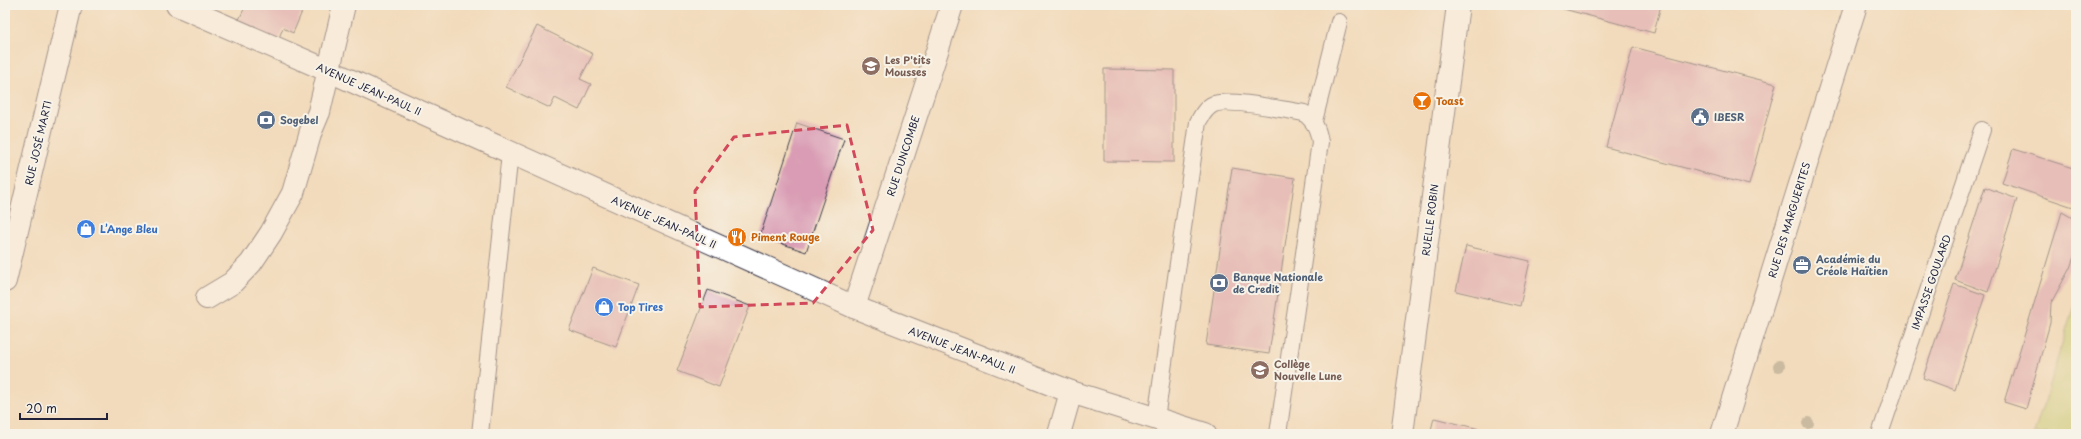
<svg xmlns="http://www.w3.org/2000/svg" width="2081" height="439" viewBox="0 0 2081 439" font-family="'Playpen Sans',sans-serif">
<style>
.green{fill:#c0ce6f;stroke:#717855}
.building{fill:#d99cb4}
.lines{fill:none;stroke-linecap:round;stroke-linejoin:round}
.service-casing{stroke:#413e4e;stroke-width:18}
.minor-casing{stroke:#413e4e;stroke-width:24}
.tertiary-casing{stroke:#413e4e;stroke-width:24}
.service{stroke:#fff;stroke-width:16}
.minor{stroke:#fff;stroke-width:22}
.tertiary{stroke:#fff;stroke-width:22}
.tree{fill:#99927e}
.marked{fill:none;stroke:#d1495b;stroke-width:3;stroke-dasharray:8 5;stroke-linejoin:round}
.labels{text-anchor:middle;stroke-width:4;stroke-linejoin:round;paint-order:stroke}
.education-label{font-size:10px;font-weight:bold;fill:#785e54;stroke:#f7f3e8;text-anchor:start}
.street-label{font-size:10px;fill:#22223b;stroke:#f7f3e8}
.food-label{font-size:10px;font-weight:bold;fill:#c56008;stroke:#f7f3e8;text-anchor:start}
.service-label{font-size:10px;font-weight:bold;fill:#4e5e75;stroke:#f7f3e8;text-anchor:start}
.shop-label{font-size:10px;font-weight:bold;fill:#366cbe;stroke:#f7f3e8;text-anchor:start}
</style>
<rect width="100%" height="100%" fill="#f7f3e8"/>
<filter id="ink" filterUnits="userSpaceOnUse"><feTurbulence type="fractalNoise" baseFrequency=".025" numOctaves="2"/><feDisplacementMap in="SourceGraphic" scale="8" xChannelSelector="R" yChannelSelector="G"/><feConvolveMatrix kernelMatrix="1 2 1 2 8 2 1 2 1" color-interpolation-filters="sRGB"/></filter>
<filter id="wash" filterUnits="userSpaceOnUse"><feTurbulence type="fractalNoise" baseFrequency=".012" numOctaves="4" result="noise"/><feDisplacementMap in="SourceGraphic" scale="16" xChannelSelector="R" yChannelSelector="G"/><feGaussianBlur stdDeviation="0.9" result="paint"/><feColorMatrix in="noise" values="0 0 0 0 0 0 0 0 0 0 0 0 0 0 0 0 0 1.4 0 .05"/><feComposite in="paint" operator="in"/></filter>
<g filter="url(#wash)">
<rect width="100%" height="100%" fill="#f2dbbc"/>
<path class="green" d="M2076,299v135h-42z"/>
<g id="blocks">
<path class="building" d="M246,5h54l4,2 -11,26 -10,-5 -7,17 -41,-17z
M1557,5h104l-7,28 -98,-26z
M537,26l56,28 -13,25 11,5 -12,26 -24,-12 -5,10 -44,-21z
M1633,47l143,37 -27,101 -143,-38z
M1104,69l70,1v92l-70,-1z
M797,123l47,16 -38,113 -46,-16z
M2013,149l63,20v39l-74,-25z
M1232,168l63,10 -26,176 -63,-9z
M1985,187l32,12 -29,93 -33,-12z
M2062,212l14,8v31l-6,17 -19,35 -1,20 -24,86 -22,-7z
M1466,246l64,15 -10,45 -64,-15z
M593,268l46,17 -23,62 -47,-17z
M1954,284l31,11 -30,95 -32,-12z
M708,290l42,16 -31,81 -42,-16z
M1434,418l62,15 -1,1h-65z"/>
</g>
</g>
<g filter="url(#ink)">
<use href="#blocks" fill-opacity="0" stroke="#413e4e" stroke-width="1"/>
<g class="lines">
<defs>
<path id="service" d="M1314,121l25,-99
M1156,419l42,-297c4,-7 8,-15 16,-18 17,-6 70,6 90,9 11,9 14,16 16,29l-42,292
M480,434l30,-281
M1880,434l102,-304"/>
<path id="minor" d="M5,281l66,-276
M207,298l25,-15 19,-20 20,-30 22,-40 18,-62 8,-19 25,-107
M854,307l98,-302
M1059,434l12,-42
M1402,434l56,-429
M1722,434l134,-429"/>
<path id="tertiary" d="M177,5l159,69 518,233 217,85 134,42"/>
</defs>
<use href="#service" class="service-casing"/>
<use href="#minor" class="minor-casing"/>
<use href="#tertiary" class="tertiary-casing"/>
<use href="#service" class="service"/>
<use href="#minor" class="minor"/>
<use href="#tertiary" class="tertiary"/>
</g>
<g class="tree">
<circle cx="1779" cy="366" r="6"/>
<circle cx="1808" cy="423" r="6"/>
</g>
</g>
<path d="M0 0H2081V439H0ZM847,125l26,105 -60,73 -113,4 -5,-116 39,-54z" fill="#f2dbbc" fill-opacity=".55" fill-rule="evenodd"/>
<path class="marked" d="M847,125l26,105 -60,73 -113,4 -5,-116 39,-54z"/>
<defs>
<symbol id="school-disc" viewBox="-11 -11 22 22"><circle r="9.5" fill="#8d6e63" stroke="#f7f3e8"/><path d="M0-5L7-2L0 1L-7-2ZM-4 1L0 2.5L4 1V4Q0 6-4 4Z" fill="#fff"/></symbol>
<symbol id="bar-disc" viewBox="-11 -11 22 22"><circle r="9.5" fill="#e8710a" stroke="#f7f3e8"/><path d="M-6-5H6L.8 .8V4.5H3.5V6h-7V4.5H-.8V.8Z" fill="#fff"/></symbol>
<symbol id="civic-disc" viewBox="-11 -11 22 22"><circle r="9.5" fill="#5c6f8a" stroke="#f7f3e8"/><path d="M-.6-6.5H3V-4.5H.6V-3L4-1V1h2V6H-6V1h2V-1L-.6-3ZM-1.2 2.5V6h2.4V2.5Z" fill="#fff"/></symbol>
<symbol id="bank-disc" viewBox="-11 -11 22 22"><circle r="9.5" fill="#5c6f8a" stroke="#f7f3e8"/><path d="M-6-4H6V4H-6ZM0-2.3a2.3 2.3 0 1 0 0 4.6a2.3 2.3 0 1 0 0-4.6Z" fill="#fff"/></symbol>
<symbol id="shop-disc" viewBox="-11 -11 22 22"><circle r="9.5" fill="#3f7fe0" stroke="#f7f3e8"/><path d="M-5-2.5h2.3a2.7 3.5 0 0 1 5.4 0H5L5.5 6h-11ZM-1.5-2.5h3a1.5 2.3 0 0 0-3 0Z" fill="#fff"/></symbol>
<symbol id="restaurant-disc" viewBox="-11 -11 22 22"><circle r="9.5" fill="#e8710a" stroke="#f7f3e8"/><path d="M-5-6h1v4h1v-4h1v4h1v-4h1v5L-1.5 .5V6h-2V.5L-5-1ZM5-6V6H3V1.5H1.5Q1.5-4 5-6Z" fill="#fff"/></symbol>
<symbol id="office-disc" viewBox="-11 -11 22 22"><circle r="9.5" fill="#5c6f8a" stroke="#f7f3e8"/><path d="M-6-3h4V-5.5h4V-3h4V5H-6ZM-1-4.5V-3h2v-1.5ZM-6 0V1H6V0Z" fill="#fff"/></symbol>
</defs>
<g fill-rule="evenodd">
<use href="#school-disc" x="860" y="55" width="22" height="22"/>
<use href="#bar-disc" x="1411" y="90" width="22" height="22"/>
<use href="#civic-disc" x="1689" y="106" width="22" height="22"/>
<use href="#bank-disc" x="255" y="109" width="22" height="22"/>
<use href="#shop-disc" x="75" y="218" width="22" height="22"/>
<use href="#restaurant-disc" x="726" y="226" width="22" height="22"/>
<use href="#office-disc" x="1791" y="254" width="22" height="22"/>
<use href="#bank-disc" x="1208" y="272" width="22" height="22"/>
<use href="#shop-disc" x="593" y="296" width="22" height="22"/>
<use href="#school-disc" x="1249" y="359" width="22" height="22"/>
</g>
<g class="labels">
<g class="education-label">
<text x="885" y="64">Les P'tits<tspan x="885" dy="12">Mousses</tspan></text>
<text x="1274" y="368">Collège<tspan x="1274" dy="12">Nouvelle Lune</tspan></text>
</g>
<g class="street-label">
<text transform="translate(369 89) rotate(24)" y="4">AVENUE JEAN-PAUL II</text>
<text transform="translate(38 143) rotate(-77)" y="4">RUE JOSÉ MARTI</text>
<text transform="translate(903 156) rotate(-72)" y="4">RUE DUNCOMBE</text>
<text transform="translate(1430 220) rotate(-83)" y="4">RUELLE ROBIN</text>
<text transform="translate(1789 220) rotate(-73)" y="4">RUE DES MARGUERITES</text>
<text transform="translate(664 222) rotate(24)" y="4">AVENUE JEAN-PAUL II</text>
<text transform="translate(1931 282) rotate(-71)" y="4">IMPASSE GOULARD</text>
<text transform="translate(962 350) rotate(21)" y="4">AVENUE JEAN-PAUL II</text>
</g>
<g class="food-label">
<text x="1436" y="105">Toast</text>
<text x="751" y="241">Piment Rouge</text>
</g>
<g class="service-label">
<text x="1714" y="121">IBESR</text>
<text x="280" y="124">Sogebel</text>
<text x="1816" y="263">Académie du<tspan x="1816" dy="12">Créole Haïtien</tspan></text>
<text x="1233" y="281">Banque Nationale<tspan x="1233" dy="12">de Credit</tspan></text>
</g>
<g class="shop-label">
<text x="100" y="233">L’Ange Bleu</text>
<text x="618" y="311">Top Tires</text>
</g>
</g>
<rect width="2081" height="439" fill="none" stroke="#f7f3e8" stroke-width="20"/>
<path d="M20 413v6h87v-6" fill="none" stroke="#22223b" stroke-width="2"/>
<text x="26" y="413" font-size="12" fill="#22223b" stroke="#f7f3e8" stroke-width="3" paint-order="stroke">20 m</text>
</svg>
